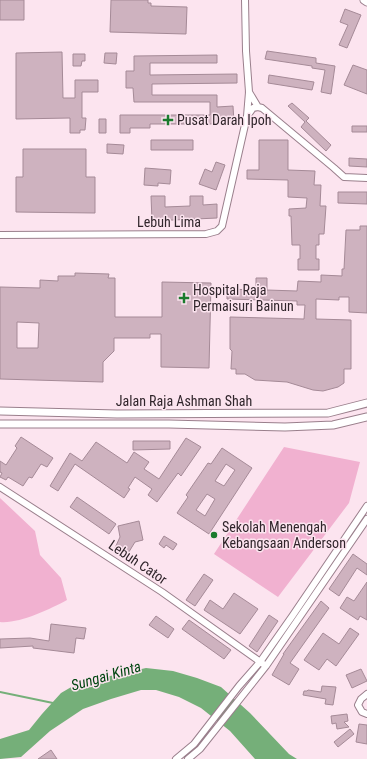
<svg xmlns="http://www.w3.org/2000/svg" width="367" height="759" viewBox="0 0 367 759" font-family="'Roboto Condensed',sans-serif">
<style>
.green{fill:#f1b1d0}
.water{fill:#75af79}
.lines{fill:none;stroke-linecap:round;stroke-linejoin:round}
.stream{stroke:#75af79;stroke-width:2}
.building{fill:#ceb2bf;stroke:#a58a97;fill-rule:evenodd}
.minor-casing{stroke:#9a7f8c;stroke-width:8}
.major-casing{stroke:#9a7f8c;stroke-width:9}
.minor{stroke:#fff;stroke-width:6}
.major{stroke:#fff;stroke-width:7}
.poi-dot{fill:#1a7b2d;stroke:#fce4ef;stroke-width:1.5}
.labels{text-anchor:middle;stroke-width:3;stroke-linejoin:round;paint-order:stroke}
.poi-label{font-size:14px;fill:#30252b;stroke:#fce4ef;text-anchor:start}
.street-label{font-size:14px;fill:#30252b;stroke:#fce4ef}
.water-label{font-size:15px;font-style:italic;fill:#034713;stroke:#fce4ef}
</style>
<rect width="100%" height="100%" fill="#fce4ef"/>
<path class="green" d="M284,447l76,15 -11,41 -71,94 -64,-43z
M0,498l35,33 5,24 21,23 6,22c-17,9 -48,24 -67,22z"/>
<path class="water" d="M146,668l27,3 24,7 24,9 29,26 39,41 8,5h-42l-25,-28 -29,-23 -22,-11 -23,-7h-15l-30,9 -28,10 -33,22 -29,26 -21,2v-20l29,-9 13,-16 19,-21 12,-7 19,-6z"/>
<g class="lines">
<path class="stream" d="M0,692l53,11"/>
</g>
<path class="building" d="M0,0h24v20h-24z
M111,0h37v3h3v3l36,1 -1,27 -76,-2z
M345,9l16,6 -14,33 -8,-3 9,-20 -8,-3z
M267,51l49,7v5l19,3 -4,28 -10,-2 4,-22 -13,-2v-2l-47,-7z
M62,52l1,46h12v-18h23v12h-16v26h4l-1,12h-5v3h-10v-15l-54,1v-66z
M105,53h12l-1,11 -12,-1z
M73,54h12v7h-3l-1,5h-8z
M217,55v8h-67v12l87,-1v9l-85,1v11h65v12l16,-1 1,17 -25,1h-59v4h-20v5h-10v-18h90v-13h-76l-1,-14h-7v-17h8v-15z
M353,65l14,5v24l-23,-9z
M269,75l45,7 -2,8 -44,-7z
M292,103l17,15 -3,3 25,24 -5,6 -25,-24 4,-5 -17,-16z
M99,119h7v14h-7z
M352,126h15v6h-15z
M151,140h42v10h-42z
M259,140h29v30l27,1 -1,14h7l-1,21h6l-2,28h-5v11h-3v14h3v11h-21v-11h2v-14h-8l-1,-29h-2v-7l17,-1 1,-10 -19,-1v-17l-41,-1v-9h12z
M107,144l17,1 -1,9 -16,-1z
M23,149h63v28h9v36l-79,-1v-35h7z
M349,158l18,1v8l-18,-1z
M216,162l9,3 -9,25 -17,-6 6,-15 7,3z
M145,168l26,2 -1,14 -12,-1v3l-14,-1z
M338,192h29v12l-29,-1z
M151,196h14v11l25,-1v-10h13v9l14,-1v14l-65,3z
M360,226h7v87l-18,-1v-15h-10v3l-23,-1v20l35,1v49h-7v14l-6,4 -15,4 -10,-1 -26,-8 -32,-2 -10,-6h-9v-5h-5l1,-18 -2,-2v-32l74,2 1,-14h-8v-4l-70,-2v-10l29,1v-12h11v12l30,1 1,-10 23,1v-7l21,1v-7h2l2,-39h14z
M75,273l34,1 -1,4h7v39h47v-35l49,1 -2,85 -48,-1v-33h-11v4h-36v13l-11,11v20l-103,-3v-92l40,1v-8l18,1v-5h17zM17,322l22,1 -1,25h-21z
M21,437l32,21 -6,9 -6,-3 -9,14 -3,-1 -6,9 -15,-9 -2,3 -6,-3 2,-4 -2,-1v-11l6,4 11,-17 -2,-2z
M186,438l15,9 -20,29 -3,-3 -21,29 -9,-7 4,-6 -17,-12 -7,11 2,1 -6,9 -49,-34 -17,27 -8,-5 20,-33 12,8 14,-19 31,21 7,-11 15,10 -5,7 15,10z
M133,441h37v8l-37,1z
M222,448l30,20 -43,66 -32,-21 11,-16 -2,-2 22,-32 3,1zM226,464l9,6 -11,16 -9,-5zM207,494l8,5 -10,17 -9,-6z
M77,497l39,27 -7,10 -39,-27z
M139,521l4,19 -8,2 -8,13 -12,-7 5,-11 -2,-11z
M164,536l13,8 -4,6 -7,-5 -2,3 -5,-4z
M353,554l14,10v11l-10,-7 -18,28 -10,-7z
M204,574l9,6 -18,26 -9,-6z
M367,582v38l-7,-4 -2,4 -18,-12 7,-11 7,4z
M234,593l24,16 -18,25 -36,-24 6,-10 13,9z
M321,601l8,7 -39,55 9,6 -10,16 -17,-10 12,-21h-1z
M269,615l9,6 -21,31 -8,-6z
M156,616l18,13 -6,9 -19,-13z
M189,620l42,30 -7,9 -42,-30z
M51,624l35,4 -2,11 -8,-1 -2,15 -41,-5v-2l-33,2v-9l30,-1 19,3z
M350,628l9,6 -23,32 -9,-7 -8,11 -15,-10 19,-27 16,11z
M361,669l6,12 -15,7 -6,-13z
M322,686l14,1 -3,18 -8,-1 1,-5 -23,-4 1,-4h3l1,-1 13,2z
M347,714l1,7 -4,1 5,5 -12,2 -1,-6 -4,1 -1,-8z
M359,724l8,1v19l-11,-2z
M350,729l4,5 -16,13 -4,-5z
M51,750l6,9h-19z"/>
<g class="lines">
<defs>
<path id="minor" d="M249,92l9,15
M248,115l5,-7 5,-1 4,1 72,60 10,9 23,1
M0,235l206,-1 11,-3 5,-5 25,-110 2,-24 -3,-41 -1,-51
M0,487l162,105 104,74
M367,694l-6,5 -3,6 4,7 5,2
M176,759l18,-15 45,-58 21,-24 33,-47 74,-109
M188,759l12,-10 66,-83 101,-147"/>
<path id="major" d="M364,0l3,2
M0,411l117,3 211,-1 39,-10
M0,424h169l116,3 48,-2 34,-8"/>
</defs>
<use href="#minor" class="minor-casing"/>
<use href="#major" class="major-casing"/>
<use href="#minor" class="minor"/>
<use href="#major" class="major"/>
</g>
<g class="poi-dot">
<path d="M166 114h4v4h4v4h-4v4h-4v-4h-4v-4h4z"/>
<path d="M182 292h4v4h4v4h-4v4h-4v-4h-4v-4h4z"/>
<circle cx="214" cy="535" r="4"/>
</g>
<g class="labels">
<g class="poi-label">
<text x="177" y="125">Pusat Darah Ipoh</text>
<text x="193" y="295">Hospital Raja<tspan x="193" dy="16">Permaisuri Bainun</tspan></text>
<text x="222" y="532">Sekolah Menengah<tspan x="222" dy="16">Kebangsaan Anderson</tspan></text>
</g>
<g class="street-label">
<text x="169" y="227">Lebuh Lima</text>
<text x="184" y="406">Jalan Raja Ashman Shah</text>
<text transform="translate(138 562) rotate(34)" y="5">Lebuh Cator</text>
</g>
<g class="water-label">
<text transform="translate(106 676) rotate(-16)" y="5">Sungai Kinta</text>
</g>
</g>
</svg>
